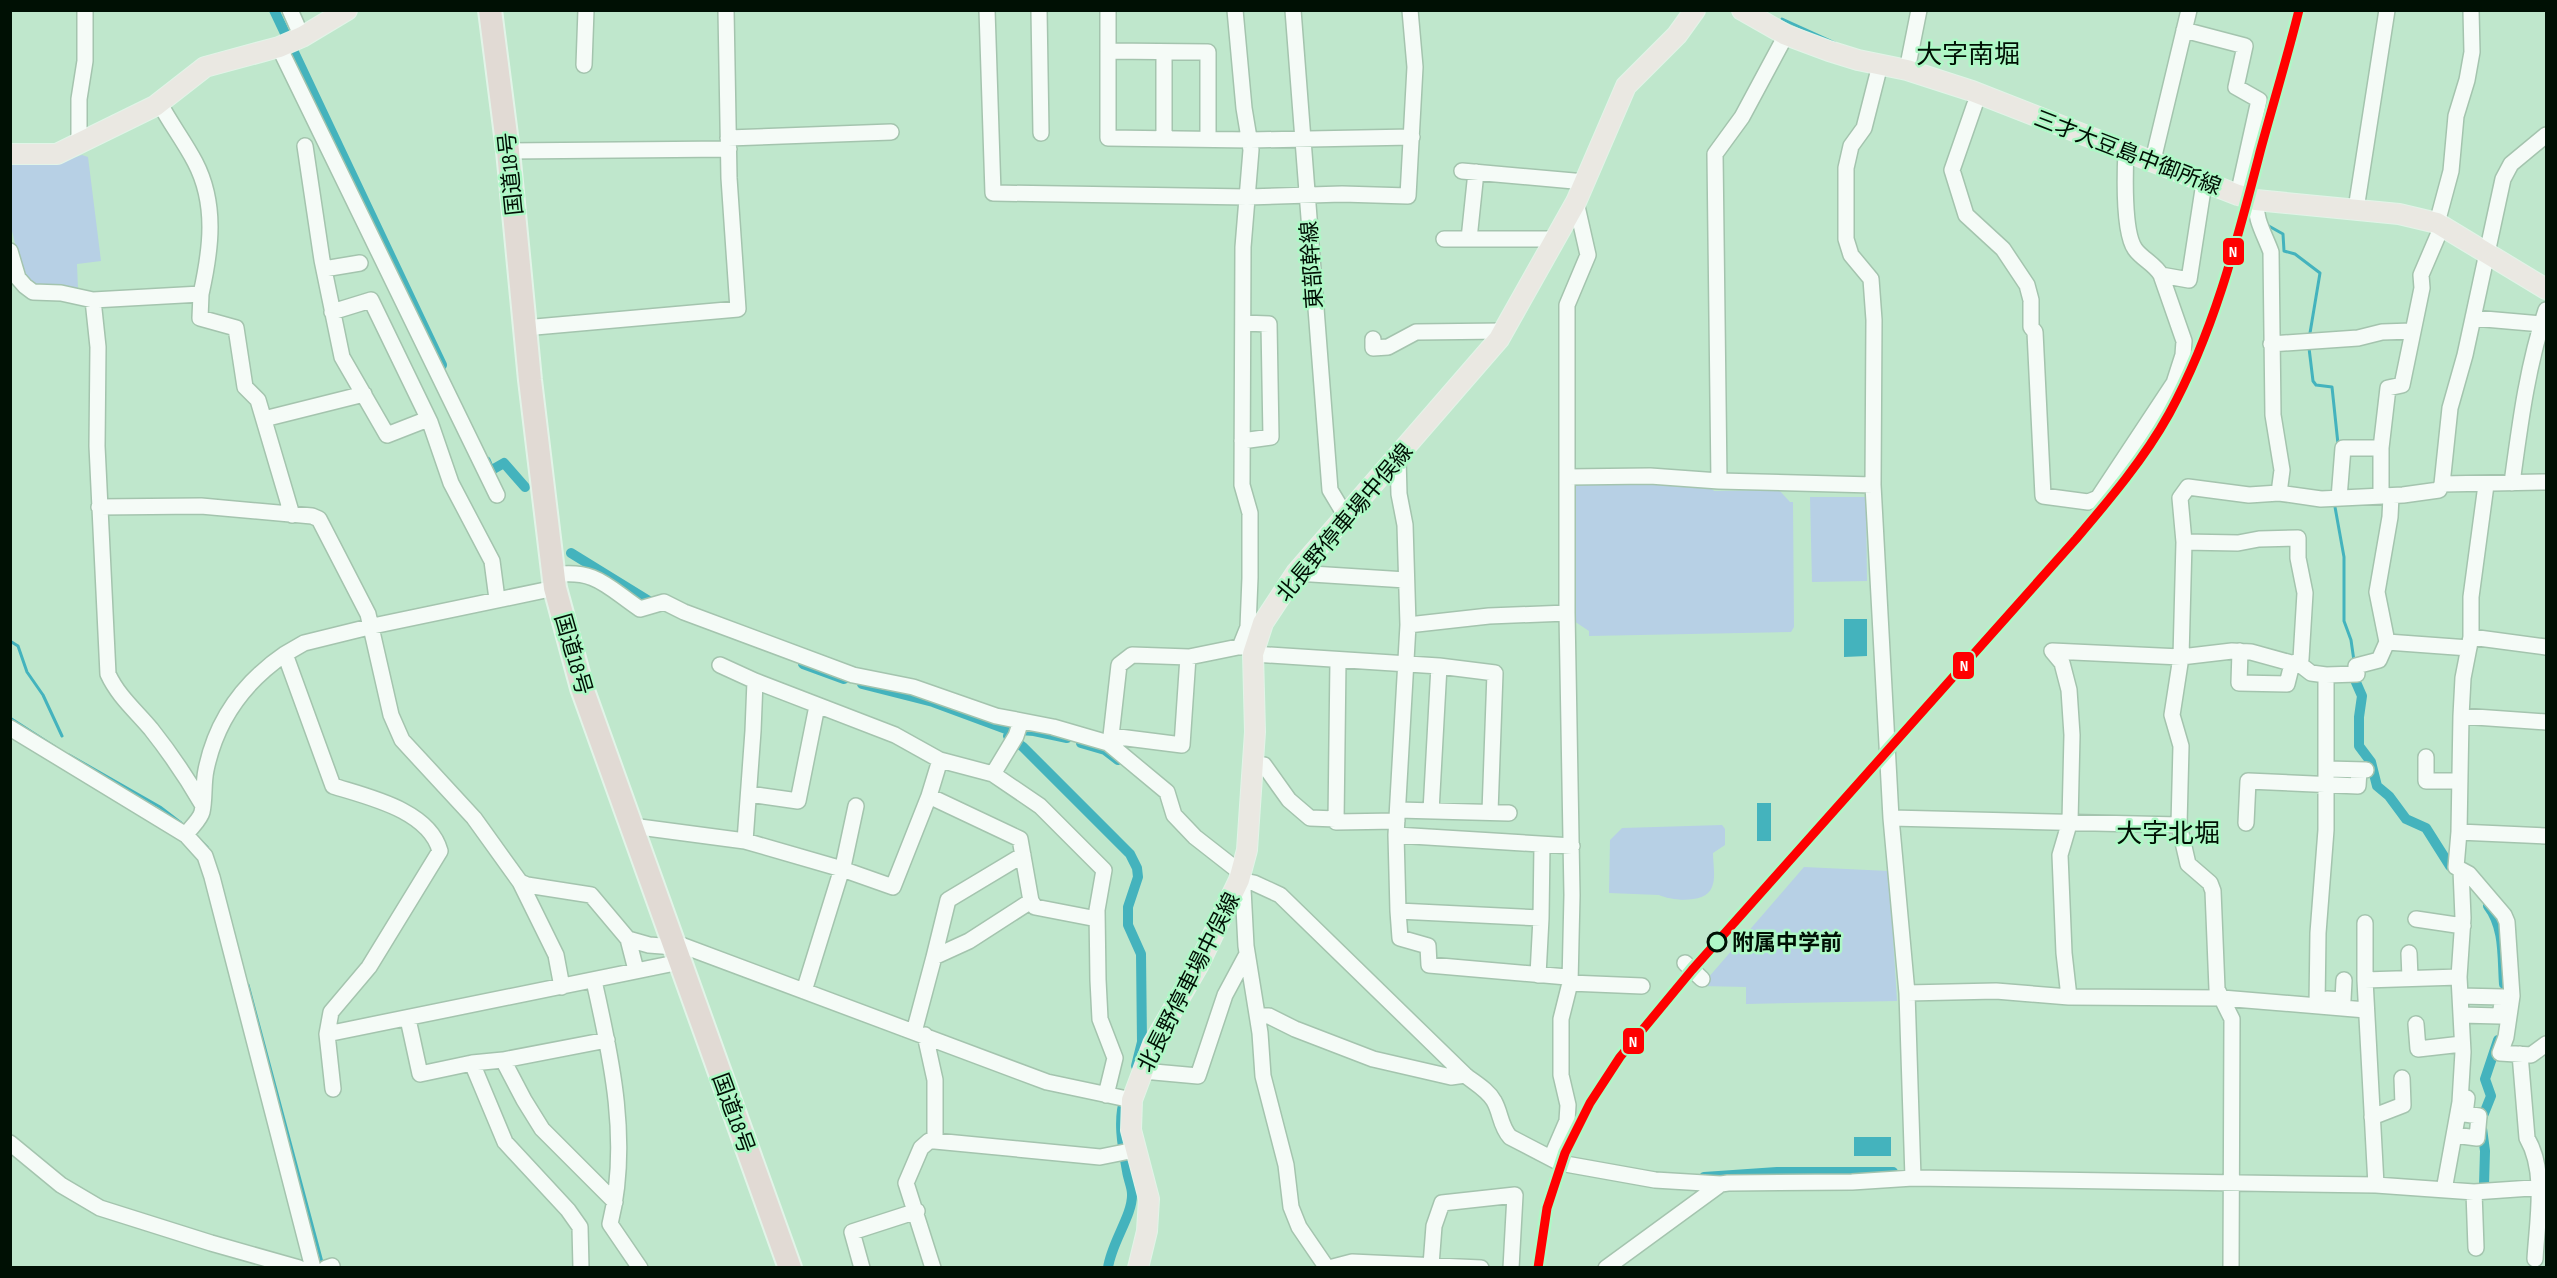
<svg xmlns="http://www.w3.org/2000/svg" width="2557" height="1278" viewBox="0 0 2557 1278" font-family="'Sofia Sans Condensed','Noto Sans JP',sans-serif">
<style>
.green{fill:#b7d0e5}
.water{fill:#44b3bd}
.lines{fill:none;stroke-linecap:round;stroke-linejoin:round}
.stream{stroke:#44b3bd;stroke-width:3}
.canal{stroke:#44b3bd;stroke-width:10}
.minor-casing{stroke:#a4c4ae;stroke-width:18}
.major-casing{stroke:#e2f4e8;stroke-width:22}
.highway-casing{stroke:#e2f4e8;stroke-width:26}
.minor{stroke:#f5fbf7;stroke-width:15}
.major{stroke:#eae8e2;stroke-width:20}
.highway{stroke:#e1dad4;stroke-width:22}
.rail-1-casing{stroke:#aef8c6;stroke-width:14}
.rail-1{stroke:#f00;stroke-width:9}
.stop-dot{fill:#aef8c6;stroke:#001004;stroke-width:3}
.labels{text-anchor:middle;stroke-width:5;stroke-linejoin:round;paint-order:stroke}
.street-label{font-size:22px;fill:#001004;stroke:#aef8c6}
.stop-label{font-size:22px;font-weight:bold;fill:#001004;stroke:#aef8c6;text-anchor:start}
.quarter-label{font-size:26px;fill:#001004;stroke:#aef8c6}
.line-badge{stroke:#aef8c6;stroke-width:2}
.badge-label{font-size:16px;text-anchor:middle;font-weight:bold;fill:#fff}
</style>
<rect width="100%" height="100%" fill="#bfe7cc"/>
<path class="green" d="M82,155l6,2 13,104 -24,3 1,25 -42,-1 -15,-20 -10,-41 -1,-63h44z
M1579,481l130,4 5,6 65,-1 11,12h3l1,125 -3,5 -202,4v-5l-15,-10 1,-136z
M1810,497h56l1,84 -55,1z
M1722,825l3,4v16l-12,8c0,10 3,25 -1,34 -6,17 -40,14 -53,8l-50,-2 1,-53 12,-12z
M1804,867l85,4 8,130 -151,3v-17l-45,-1z"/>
<path class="water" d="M1844,619h23v37l-23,1z
M1757,803h14v38h-14z
M1854,1137h37v19h-37z"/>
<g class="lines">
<path class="stream" d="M1782,19l53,24
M2267,225l16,9 1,17 11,3 25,19 -10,60
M2309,348l4,33 3,4 16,2 6,57
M2335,507l9,50v64l7,19 3,21
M10,641l8,5 9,26 16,23 19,41
M10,718l45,29
M69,755l91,52 21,16
M193,833l14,14
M248,985l75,281"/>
<path class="canal" d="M274,10l168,355
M486,461l4,10 14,-8 21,24
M571,553l86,53
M803,664l41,15
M2355,680l7,16 -3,21v29l12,16 6,24 12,10 17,23 20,9 24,38
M862,684l71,18 73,27 28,2 33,7
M1008,736l15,11 107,107 7,14 1,9 -10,30v18l13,29 1,88 -6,24
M1081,743l24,7 13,10
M2488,906c17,22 14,52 16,78
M1704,1177l73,-5h116
M2484,1185l1,-34 -4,-30 10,-25 -6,-17 13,-39
M1108,1268c3,-25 25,-53 24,-74 0,-7 -4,-15 -5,-23 -4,-22 -10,-51 -2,-73"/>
<defs>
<path id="minor" d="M290,10l12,27
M987,10l6,183 254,4 95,-3 66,2 7,-129 -5,-57
M1039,10l2,123
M1108,10v128l142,2 162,-3
M1235,10l9,98 7,42 -8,97 -1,238 8,28v65l-2,49 -8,20
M1293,10l37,480 15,25
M2184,30l61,16 -9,41 23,13 -21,95
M279,47l218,448
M1108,51l100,1v87
M584,65l2,-55
M1880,65l-16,63 -13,18 -5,22v71l5,16 20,24 3,41 -1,165 18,333 16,175 6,185
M1907,70l12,-60
M1972,91l4,10 -24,69 14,45 37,34 24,36 4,15v27l4,5 8,164 45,6 10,-4 76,-115 9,-28 1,-14 -23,-66c-6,-11 -19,-16 -26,-26 -12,-17 -10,-77 -9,-99
M159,102c11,21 25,39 36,60 22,42 16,87 6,132
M728,138l163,-6
M1164,138v-85
M79,144v-45l6,-38v-51
M305,146l17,114 20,97 45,78 41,-16
M508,151l221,-2
M2153,160l36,-150
M1462,171l123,11
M2256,200c-1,20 8,33 15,52l2,163 9,55 -3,23
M2356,209l31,-199
M2437,223l14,-52 5,-55 11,-36 5,-28 -1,-42
M1444,239h111
M1469,239l7,-67
M10,251l8,27 7,8 8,6 28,1 32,7 108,-6 -1,24 36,10 9,59 13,13 34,115
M324,269l36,-6
M2161,275l28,5 15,-97
M93,300l5,47 -1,99 11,228c10,22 28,37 43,55 19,24 36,49 51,75
M332,312l39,-12 59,122 21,61 41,78 5,38
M2473,318l69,6
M524,328l214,-19 -9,-131 -3,-168
M1373,339v9l15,-1 28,-15 88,-1
M2271,344l87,-6 24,-6 30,-1
M264,419l100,-25
M1242,441l29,-4 -2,-113 -26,-1
M2381,448l7,-60 14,-3 20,-97 -1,-13 21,-49
M1398,458l1,36 6,31 3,100 -12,210 2,76 143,7 -3,57
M1568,477l82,-1 69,5 154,4
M1719,481l-4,-327 27,-37 44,-82
M2512,483c8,-59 15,-116 34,-173
M2442,484l8,-76 15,-53 38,-176 8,-15 35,-29
M2486,485l-15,112v40l-8,41 -2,38 -2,116 -3,35 13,7 35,41 3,7 5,74 -6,41 -6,16 31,2 15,-11
M2339,498l4,-50h38v48
M99,507l102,-1 111,10 7,3 49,95 23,101 11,25 72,78 46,64 7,3 64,10 37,44 21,6 26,2
M2184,542l54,1 21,-4 39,-1v20l7,35 -4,66 -9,5 -5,20 -48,-1 1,-32
M1296,573l110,7
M553,575c43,-6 53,11 87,34l24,-7 20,10 169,63 60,12 83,29 57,11 55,16 59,49 7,23 21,22 46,36
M1408,625l81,-9 78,-3
M2471,637l75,10
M2387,642l-10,-50 13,-75 1,-21
M285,654l19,-11 69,-17 182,-38
M1253,654l186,12 56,7 -5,139
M1338,660l-2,162 61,-1
M720,665l35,16
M2326,675l31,-1 -1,-8 23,-6 8,-18 82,6
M2461,716l85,6
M10,728l176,107 19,21 7,21 101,391
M1111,736l71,9 6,-88
M1108,743l3,-7 8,-71 13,-10 57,2 59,-12
M2426,757v24h34
M940,760l-11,36 91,43 11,62 4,6 62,12
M1253,765h11l25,35 21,18 26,1
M2327,769l39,1
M993,774l23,-38 5,-15
M749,794l49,7 19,-95
M1398,810l111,3
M1431,811l8,-145
M1891,818l288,7
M2246,823l2,-42 110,5 1,-16
M632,826l113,15 97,28 51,18 36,-91
M2459,832l87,4
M186,835c4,-7 14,-15 16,-23 3,-13 1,-28 4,-42 10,-49 38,-88 79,-116l48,132c35,11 96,24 107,65l-71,116 -38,45 -4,22 6,55
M1396,835l176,11
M745,841l8,-110 2,-50 140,54 45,25 53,14 47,32 64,64 -7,40 1,70 2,39 15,39 -9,37
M1239,880l15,3 26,12 185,180c10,8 23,15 29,26 7,12 6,25 16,36l50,26 95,17 66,4
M1239,880l4,9 3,57 14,87 3,43 23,89 5,42 8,20 28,41
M520,882l36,73 6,32
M1398,911l2,27 28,8 1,19 138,12 3,6 72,3
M1541,918l1,-73
M2416,919l47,7
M2365,923v57
M628,939l8,31
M673,942l374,140 85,18
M2409,953l1,25
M934,957l14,-57 75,-45
M1685,963l17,16
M594,981c18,79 36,163 16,243l30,44
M804,991l40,-129 12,-56
M1907,993l89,-2 73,6 153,1 144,12
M2460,996l43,1 -3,19 -39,-1
M2069,997l-5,-44 -4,-98 10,-34 2,-86 -3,-45 -7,-27 -10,-12 129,6 51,-6 19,1 51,14 9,7 15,2v155l-8,103 -1,73
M2327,999l16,1 1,-20
M1258,1016h11l26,13 78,30 78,18 14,-2
M408,1019l12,55 52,-11 31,-3 21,40 18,29 73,73
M2416,1024l2,25 44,-5
M914,1032l20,-75 35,-16 62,-40
M327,1034l353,-72
M925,1035l10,45v61l165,16 35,-7
M2520,1054l7,84c20,34 10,84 8,121
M503,1060l104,-20
M472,1063l33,79 63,68 12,17 1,41
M1143,1071l55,5 27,-81 22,-41
M2372,1117l31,-12 -1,-27
M2454,1135l23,3 2,-22 -14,-2 2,-16
M10,1143l51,42 39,23 111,35 88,25
M1551,1158l16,-37 1,-16 -7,-30v-56l9,-36 2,-88 -5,-282v-308l21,-50 -12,-53
M2376,1185l-11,-205 94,-3
M2444,1190l16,-88 3,-50 -4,-75 4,-59 -2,-48
M2474,1192l2,56
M1431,1265l3,-39 8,-23 73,-8 -4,73
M326,1268l6,-2
M862,1268l-10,-36 65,-21
M933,1268l-27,-85 15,-35 8,-7h6
M1329,1268l23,-6 129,6
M1606,1268l115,-84 7,-1 124,-1 61,-4 463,7 98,7 72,-5
M2231,1268l1,-249 -15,-30 -4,-98 -3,-8 -22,-19 -9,-39 2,-79 -9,-31 9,-58 3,-115 -4,-44 8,-11 61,8 30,-2 42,6 82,-4 36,-5 3,-6 104,-2"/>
<path id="major" d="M1742,10l44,25 43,16 29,9 49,10 65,21 266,104 18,5 143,14 38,9 109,66
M10,154h47l98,-48 50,-39 74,-20 23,-10 45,-27
M1138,1268l9,-37 2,-32 -18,-69 1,-30 21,-56 46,-80 40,-84 8,-30 8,-118 -2,-78 10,-31 33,-50 203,-234 77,-137 50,-116 51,-51 18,-25"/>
<path id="highway" d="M490,10l18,141 22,229 25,208 27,100 208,580"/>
</defs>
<use href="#minor" class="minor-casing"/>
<use href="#major" class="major-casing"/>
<use href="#highway" class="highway-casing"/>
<use href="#minor" class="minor"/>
<use href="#major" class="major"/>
<use href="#highway" class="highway"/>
<defs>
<path id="rail-1" d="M1538,1268l9,-60 18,-55 25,-50 30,-46 72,-87 384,-431c34,-40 68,-80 93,-125 45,-82 68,-173 91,-262 13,-48 27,-94 39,-142"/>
</defs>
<use href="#rail-1" class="rail-1-casing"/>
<use href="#rail-1" class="rail-1"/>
</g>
<circle class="stop-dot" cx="1717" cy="942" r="9"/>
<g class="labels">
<g class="street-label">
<text transform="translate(2128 152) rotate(21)" y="8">三才大豆島中御所線</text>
<text transform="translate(510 174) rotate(-96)" y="8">国道18号</text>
<text transform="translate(1311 265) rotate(-94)" y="8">東部幹線</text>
<text transform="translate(1344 522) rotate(-50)" y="8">北長野停車場中俣線</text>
<text transform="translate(574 654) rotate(74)" y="8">国道18号</text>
<text transform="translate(1188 982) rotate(-63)" y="8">北長野停車場中俣線</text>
<text transform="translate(734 1113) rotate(70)" y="8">国道18号</text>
</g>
<g class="stop-label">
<text x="1732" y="950">附属中学前</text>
</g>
<g class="quarter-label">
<text x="1968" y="63">大字南堀</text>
<text x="2168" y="842">大字北堀</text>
</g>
</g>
<g class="line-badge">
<rect x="2222" y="237" width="23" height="29" rx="6" fill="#f00"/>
<rect x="1952" y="651" width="23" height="29" rx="6" fill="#f00"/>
<rect x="1622" y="1027" width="23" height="28" rx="6" fill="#f00"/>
</g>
<g class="badge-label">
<text x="2233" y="257">N</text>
<text x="1964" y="671">N</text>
<text x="1633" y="1047">N</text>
</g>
<rect width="2557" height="1278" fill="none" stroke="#001004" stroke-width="24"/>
</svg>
